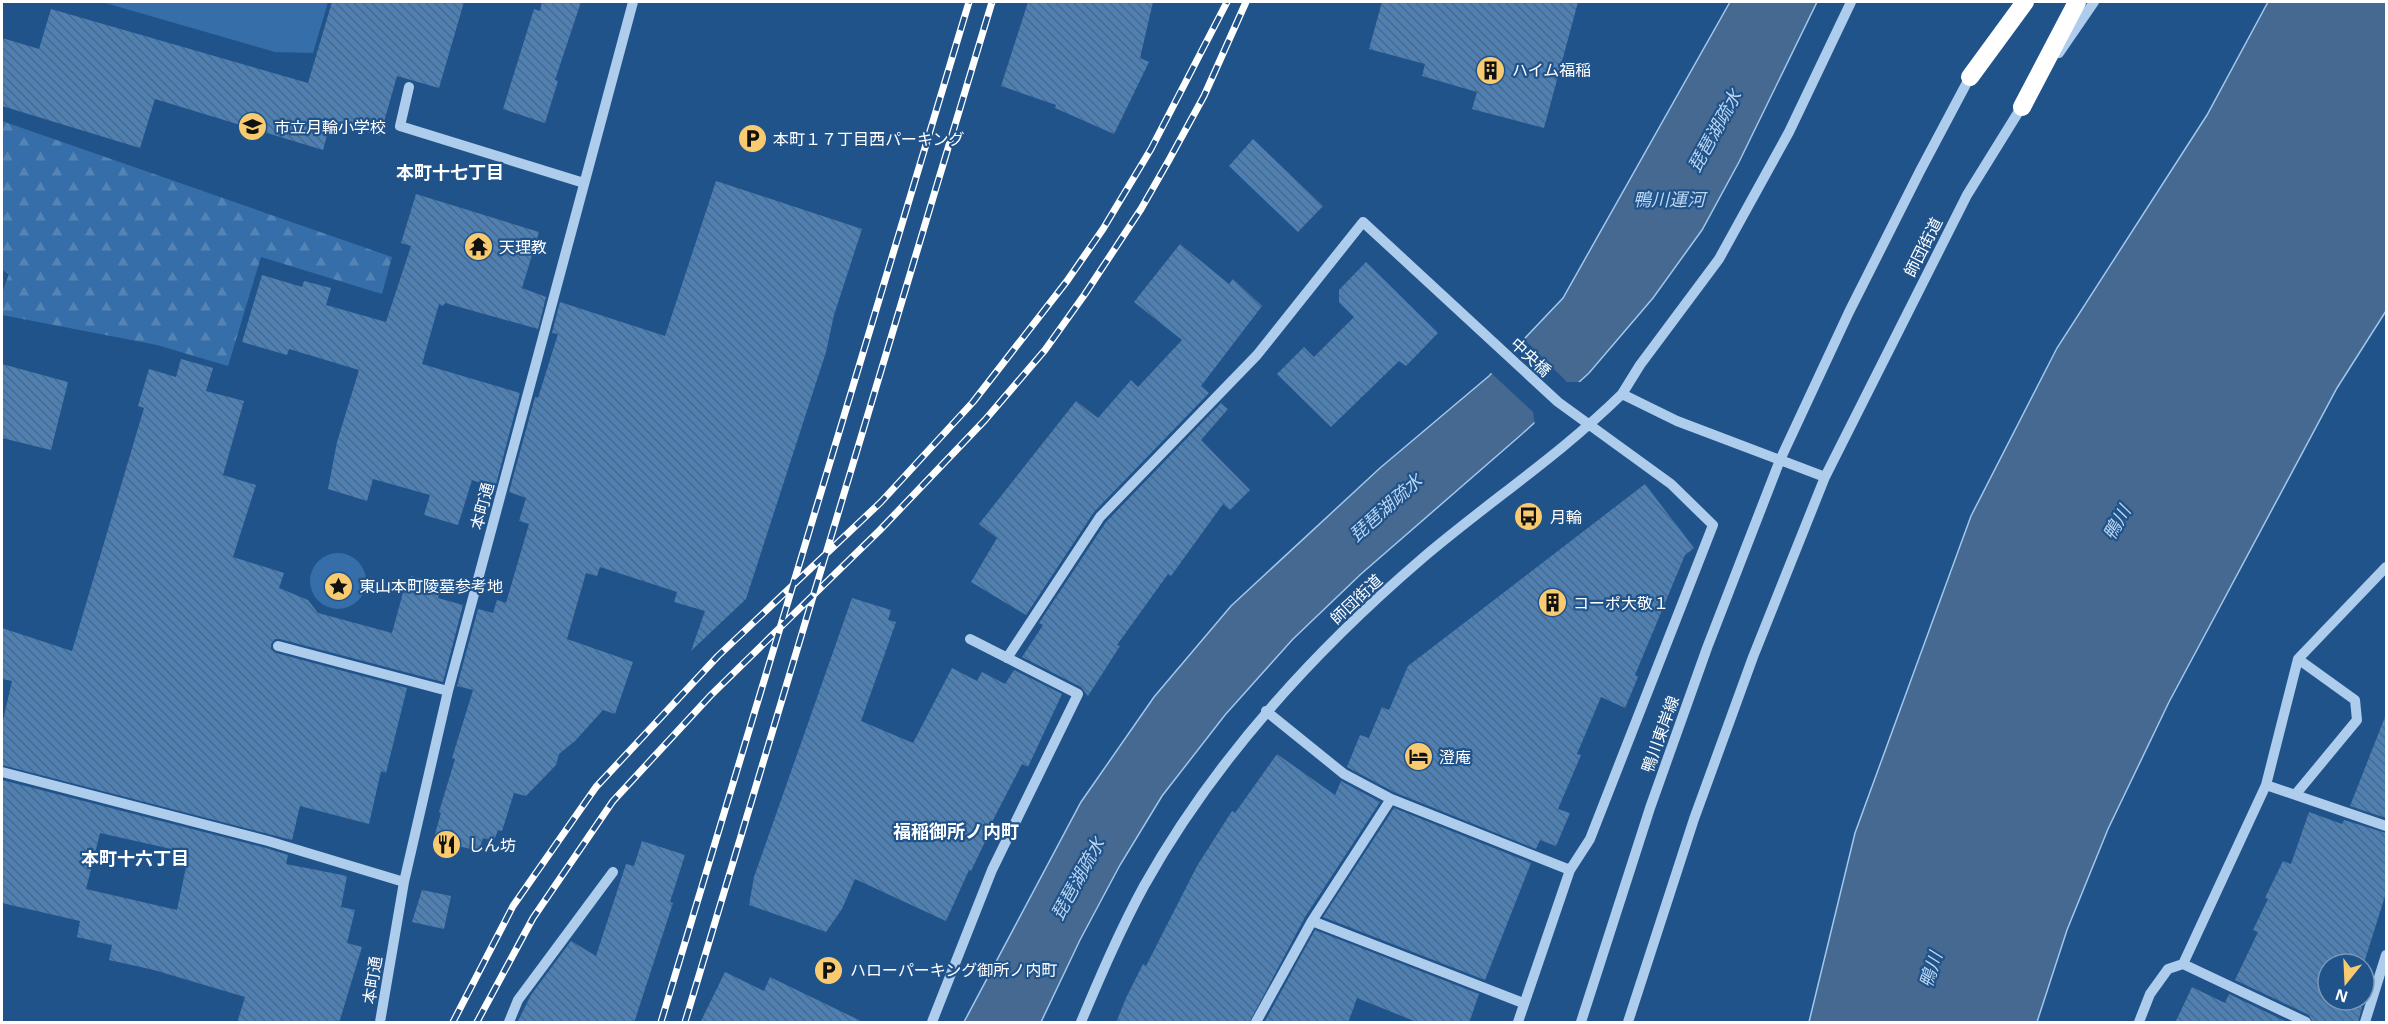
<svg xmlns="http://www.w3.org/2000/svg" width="2388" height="1024" viewBox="0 0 2388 1024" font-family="Arial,'Noto Sans JP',sans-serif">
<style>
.green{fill:#356ea8}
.forest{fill:url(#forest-firs)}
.water{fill:#456990;stroke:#a2c7ec;stroke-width:1.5}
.pier{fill:#21538b}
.building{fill:url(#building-back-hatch);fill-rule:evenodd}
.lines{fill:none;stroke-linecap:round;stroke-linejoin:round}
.minor{stroke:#aecceb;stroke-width:10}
.highway{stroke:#fff;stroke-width:18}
.rail-casing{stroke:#fff;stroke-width:7}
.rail{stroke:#21538b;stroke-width:4.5;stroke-dasharray:14;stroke-linecap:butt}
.labels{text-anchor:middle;stroke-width:4.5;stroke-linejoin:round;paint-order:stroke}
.poi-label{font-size:16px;fill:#fff;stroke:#21538b;text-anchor:start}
.street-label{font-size:16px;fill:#fff;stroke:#21538b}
.water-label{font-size:18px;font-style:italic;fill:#bad6f2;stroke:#21538b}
.neighbourhood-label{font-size:18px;font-weight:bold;fill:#fff;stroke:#21538b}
</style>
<defs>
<pattern id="forest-firs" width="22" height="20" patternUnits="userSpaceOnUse" patternTransform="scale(1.5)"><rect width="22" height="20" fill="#356ea8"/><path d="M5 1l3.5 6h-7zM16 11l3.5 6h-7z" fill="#5384b5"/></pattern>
<pattern id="building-back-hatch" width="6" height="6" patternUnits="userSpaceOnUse" patternTransform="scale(1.5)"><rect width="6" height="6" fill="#4e80b4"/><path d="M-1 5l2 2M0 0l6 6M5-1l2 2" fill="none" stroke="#4d6985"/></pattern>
</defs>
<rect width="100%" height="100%" fill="#21538b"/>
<path class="green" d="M102,2h226l-15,51 -38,-1z
M310 581a28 28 0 1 1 56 0a28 28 0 1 1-56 0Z"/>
<path class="forest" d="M2,121l390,136 -10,37 -121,-37 -33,109 -71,-21 -155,-30v-22l7,-19 -7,-4z"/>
<path class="water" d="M1730,2h87l-78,160 -37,68 -49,68 -64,75 -67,61 -161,140 -68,65 -68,76 -63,81 -42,69 -40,75 -39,82h-77l117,-220 73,-105 77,-91 149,-138 109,-92 74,-78z
M2268,2h118v309l-49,77 -168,314 -61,127 -41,101 -30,92h-228l46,-189 116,-317 86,-168 150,-233z"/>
<path class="pier" d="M1522,337l45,45h17l-49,44 -2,-14 -44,-41z"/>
<path class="building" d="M332,2h132l-25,86 -42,-12 -17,60 -49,-15 -8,29 -168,-51 -15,49 -138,-42v-68l37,11 12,-40 257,74z
M542,2h39l-26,78 3,1 -13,42 -42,-14 31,-100 6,2z
M1028,2h125l-13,56 9,4 -35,72 -59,-26 1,-3 -55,-19z
M1382,2h196l-34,126 -72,-19 5,-17 -55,-16 3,-12 -56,-15z
M1253,139l70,67 -25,26 -69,-66z
M716,181l146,48 -28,86 -8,37 -80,247 -55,52 14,-40 -31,-9 3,-10 -77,-25 -3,9 -11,-3 -19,66 66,23 -18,52 -12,-4 -28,31 -16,13 -3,11 -30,31 -12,-3 -12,38 -4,-1 -4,11 -11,-3 -4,13 -41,-10 2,-5 -5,-2 6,-21 -2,-1 16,-53 -3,-1 21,-68 -16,-4 21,-77 15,4 4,-13 9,3 23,-79 -10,-3 7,-23 -17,-6 26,-95 3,1 20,-64 -6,-1 8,-31 105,34z
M416,194l123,38 -17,56 24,9 -8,32 -93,-26 -2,3 -4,-2 -17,60 98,29 -25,95 -23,-8 -14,45 -34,-10 6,-20 -57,-16 -6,22 -39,-12 9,-47 22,-72 -70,-21 -2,6 -45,-13 20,-67 40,12 2,-6 27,7 -5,17 60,17 25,-76 -10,-3z
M1180,244l49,40 4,-5 29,27 -61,80 8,7 -115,119 -68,103 -55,-33 26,-44 -18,-14 97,-123 22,17 33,-38 7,7 44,-47 -48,-38z
M1366,262l72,71 -32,33 -7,-5 -68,66 -54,-53 27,-27 10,10 40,-40 -15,-15v-12z
M181,359l32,9 -7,23 38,10 -21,74 33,10 -23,72 51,16 -5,15 29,12 10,13 74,20 12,-44 3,1 4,-14 31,8 -4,14 25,7 -20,77 -163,-43h-5l-4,5v5l5,4 131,35 -21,85 -5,-2 -12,53 -69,-18 -8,34 -290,-75v-40l10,-44 -10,-2v-51l70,23 72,-243 -6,-2 11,-37 27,8z
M2,364l66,18 -17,68 -49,-12z
M1221,403l7,6 -27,31 49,50 -20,20 -7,-6 -52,72 -3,-2 -51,71 3,1 -32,50 -7,-9 -59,-30 21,-32 -4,-2 67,-101z
M1645,484l49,64 -9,7 -50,120 3,2 -13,31 -24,-11 -24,57 4,1 -23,54 12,4 -14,33 -16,-6 -4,9 -142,-57 -47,-25 13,-32 9,3 13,-31 7,3 19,-44z
M852,598l39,12 -3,10 8,2 -35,99 52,22 39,-75 25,13 5,-9 23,12 9,-14 48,24 -34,73 -6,-3 -30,58 2,1 -23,48 -2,-1 -23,51 -91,-42 -13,30 -16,23 -77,-27 5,-28z
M2385,717l1,1v100l-36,-12z
M1277,754l58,41 6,-14 39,21 -75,115 -56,106h-133l10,-25 17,-34 3,2 51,-100 35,-55 3,2z
M2,780l264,68 22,7 -2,9 61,12 -6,31 14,3 -8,33 15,4 -23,76h-102l8,-26 -91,-27 -45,-10 3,-15 -35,-8 3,-16 -78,-18zM100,833l89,20 -12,57 -91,-21z
M1394,808l137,55 -46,117 -162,-63z
M2309,812l33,12 2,-4 42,13v60l-22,70 3,2 -3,7v-8h-36v36h22l12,7 -4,16h-45l-4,-8 -74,-35 23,-48 -5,-2 15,-31 -3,-1 18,-37 8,3z
M642,841l43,14 -15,47 3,1 -39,120h-117l14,-28 40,-54 25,15 30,-92 8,2z
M422,890l29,6 -7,33 -32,-7z
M1315,930l164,64 -10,29h-50l-62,-25 -9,25h-84z
M725,972l39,19 6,-14 95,46h-165z
M2192,987l33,16 4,-9 60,29h-114z"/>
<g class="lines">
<path class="minor" d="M2059,53l35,-51
M409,87l-9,39 184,57
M1622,394l18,-29 79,-106 70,-127 62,-130
M278,646l170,45
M1007,658l93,-141 157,-162 106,-133 195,180 113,82 42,41 -123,314 -20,31 -52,152
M1266,711l78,63 47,25 179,71
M2,772l266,69 136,41
M2266,785l120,41
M2295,795l62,-75 -2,-20 -57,-41
M1312,921l211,82
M2183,964l123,58
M380,1022l24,-140 44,-191 185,-689
M509,1022l9,-22 95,-128
M932,1022l60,-152 86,-176 -108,-55
M1081,1022c19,-45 39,-92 63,-136 71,-127 171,-236 281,-330 65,-55 136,-102 197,-162l55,27 148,56
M1256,1022l56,-101 79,-122
M1581,1022l69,-214 57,-160 73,-188 69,-148 71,-141 52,-98
M1628,1022l66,-203 59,-162 72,-180 142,-282 57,-92
M2139,1022l11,-28 18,-25 15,-5 83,-179 32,-126 88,-92
M2365,1022l21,-67"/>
<path class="highway" d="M1970,77l55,-75
M2022,107l55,-105"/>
<defs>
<path id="rail" d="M453,1022l60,-116 83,-119 122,-131 163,-154 92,-100 94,-121 36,-52 48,-80 76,-147
M477,1022l56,-104 80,-117 97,-105 170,-166 105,-110 60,-70 40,-56 56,-85 28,-49 35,-64 42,-94
M661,1022l308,-1020
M685,1022l307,-1020"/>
</defs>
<use href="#rail" class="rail-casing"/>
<use href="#rail" class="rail"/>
</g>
<defs>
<symbol id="building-disc" viewBox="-11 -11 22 22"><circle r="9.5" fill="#f8cb70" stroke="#21538b"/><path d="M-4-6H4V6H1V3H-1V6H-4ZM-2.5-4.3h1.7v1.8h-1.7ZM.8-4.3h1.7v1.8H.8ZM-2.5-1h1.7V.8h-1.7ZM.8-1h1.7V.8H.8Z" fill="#111"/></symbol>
<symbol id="school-disc" viewBox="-11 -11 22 22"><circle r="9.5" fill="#f8cb70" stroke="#21538b"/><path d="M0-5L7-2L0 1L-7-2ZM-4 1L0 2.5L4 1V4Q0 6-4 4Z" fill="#111"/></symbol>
<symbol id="parking-disc" viewBox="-11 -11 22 22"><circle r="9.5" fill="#f8cb70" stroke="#21538b"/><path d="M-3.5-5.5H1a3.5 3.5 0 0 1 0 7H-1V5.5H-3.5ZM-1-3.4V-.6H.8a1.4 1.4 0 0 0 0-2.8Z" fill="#111"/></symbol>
<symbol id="temple-disc" viewBox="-11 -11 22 22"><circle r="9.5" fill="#f8cb70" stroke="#21538b"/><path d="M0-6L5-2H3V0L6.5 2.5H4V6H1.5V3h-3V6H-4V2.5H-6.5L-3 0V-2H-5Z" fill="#111"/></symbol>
<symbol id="bus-disc" viewBox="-11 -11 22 22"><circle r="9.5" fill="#f8cb70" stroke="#21538b"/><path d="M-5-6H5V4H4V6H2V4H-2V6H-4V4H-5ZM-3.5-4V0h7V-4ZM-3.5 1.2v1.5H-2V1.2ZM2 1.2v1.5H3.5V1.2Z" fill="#111"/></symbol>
<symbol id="sight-disc" viewBox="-11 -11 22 22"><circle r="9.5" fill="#f8cb70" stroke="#21538b"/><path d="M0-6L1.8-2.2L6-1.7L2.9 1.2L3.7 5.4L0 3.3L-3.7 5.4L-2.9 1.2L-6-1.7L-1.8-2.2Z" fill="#111"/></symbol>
<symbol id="hotel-disc" viewBox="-11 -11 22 22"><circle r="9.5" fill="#f8cb70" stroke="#21538b"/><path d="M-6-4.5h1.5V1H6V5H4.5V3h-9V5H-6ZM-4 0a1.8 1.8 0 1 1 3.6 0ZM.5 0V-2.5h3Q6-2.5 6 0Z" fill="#111"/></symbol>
<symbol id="restaurant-disc" viewBox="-11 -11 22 22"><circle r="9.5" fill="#f8cb70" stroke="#21538b"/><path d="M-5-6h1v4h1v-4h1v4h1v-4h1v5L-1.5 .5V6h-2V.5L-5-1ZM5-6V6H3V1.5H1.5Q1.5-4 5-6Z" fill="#111"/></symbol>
</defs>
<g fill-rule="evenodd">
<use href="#building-disc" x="1474" y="54" width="33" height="33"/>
<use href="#school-disc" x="236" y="110" width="33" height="33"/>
<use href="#parking-disc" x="736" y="122" width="33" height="33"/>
<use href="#temple-disc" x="462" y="230" width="33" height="33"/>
<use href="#bus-disc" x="1512" y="500" width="33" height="33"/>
<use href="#sight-disc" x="322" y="570" width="33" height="33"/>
<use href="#building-disc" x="1536" y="586" width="33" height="33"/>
<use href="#hotel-disc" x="1402" y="740" width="33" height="33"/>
<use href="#restaurant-disc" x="430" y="828" width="33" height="33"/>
<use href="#parking-disc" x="812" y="954" width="33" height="33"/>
</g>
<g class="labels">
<g class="poi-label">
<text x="1512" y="76">ハイム福稲</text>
<text x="274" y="133">市立月輪小学校</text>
<text x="773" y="145">本町１７丁目西パーキング</text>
<text x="499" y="253">天理教</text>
<text x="1550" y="523">月輪</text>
<text x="359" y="592">東山本町陵墓参考地</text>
<text x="1573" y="609">コーポ大敬１</text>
<text x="1439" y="763">澄庵</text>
<text x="468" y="851">しん坊</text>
<text x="850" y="976">ハローパーキング御所ノ内町</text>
</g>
<g class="street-label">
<text transform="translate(1923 247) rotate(-63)" y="6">師団街道</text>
<text transform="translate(1531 357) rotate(43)" y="6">中央橋</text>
<text transform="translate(482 506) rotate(-75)" y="6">本町通</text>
<text transform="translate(1356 599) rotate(-43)" y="6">師団街道</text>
<text transform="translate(1660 734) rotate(-70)" y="6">鴨川東岸線</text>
<text transform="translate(372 980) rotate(-81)" y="6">本町通</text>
</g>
<g class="water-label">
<text transform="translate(1715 131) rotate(-61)" y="6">琵琶湖疏水</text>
<text x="1669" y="206">鴨川運河</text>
<text transform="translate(1386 508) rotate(-42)" y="6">琵琶湖疏水</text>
<text transform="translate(2117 523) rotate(-60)" y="6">鴨川</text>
<text transform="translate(1078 879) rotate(-61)" y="6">琵琶湖疏水</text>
<text transform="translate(1931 970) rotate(-72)" y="6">鴨川</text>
</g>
<g class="neighbourhood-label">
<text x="450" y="179">本町十七丁目</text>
<text x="956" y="838">福稲御所ノ内町</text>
<text x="135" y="865">本町十六丁目</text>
</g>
</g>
<rect width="2388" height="1024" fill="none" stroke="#ffffff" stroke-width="6"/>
<g transform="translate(2346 982) rotate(198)"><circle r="28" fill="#21538b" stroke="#7a98b9" stroke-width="1.5"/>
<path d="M0-4.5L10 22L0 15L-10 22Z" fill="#f8cb70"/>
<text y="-9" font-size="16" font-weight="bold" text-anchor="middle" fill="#ffffff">N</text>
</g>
</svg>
